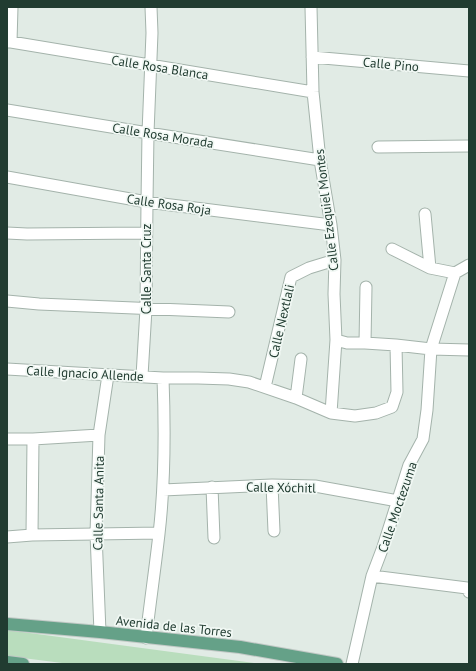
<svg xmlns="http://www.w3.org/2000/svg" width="476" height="671" viewBox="0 0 476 671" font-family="'PT Sans',sans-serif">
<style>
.green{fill:#b9ddbd}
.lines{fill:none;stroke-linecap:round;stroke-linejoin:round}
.street-casing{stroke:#a4b3ab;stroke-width:13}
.primary-casing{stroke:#c1c8c5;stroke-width:14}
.street{stroke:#fff;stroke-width:11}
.primary{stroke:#65a188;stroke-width:12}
.labels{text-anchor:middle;stroke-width:3.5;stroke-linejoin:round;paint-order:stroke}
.street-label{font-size:13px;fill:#213c31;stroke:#f1f8f4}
</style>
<rect width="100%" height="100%" fill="#e1ebe5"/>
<path class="green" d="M7,630l255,34h-192l-63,-8z"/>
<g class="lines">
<defs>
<path id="street" d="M311,7l2,85 7,68 11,65 4,35 -1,34 2,46 -5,73
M7,42h4l302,50
M11,42l1,-35
M312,57l157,14
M7,110l141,23 172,27
M378,147l91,-1
M7,177l140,25 184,23
M425,214l5,54 25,5
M7,233l20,1 119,-1
M392,249l38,19
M7,301l32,3 190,8
M336,340l11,3h18l31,2 35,4 38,1
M365,343l1,-56
M7,369l156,9h35l31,1 20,3 47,16 35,15 24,3 21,-3 16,-6 5,-15 -1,-47
M142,376l4,-67 1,-107 1,-69 4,-100 -1,-26
M265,387l26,-110 18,-9 26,-8
M296,398l5,-39
M7,439h26l66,-4
M272,485l2,46
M212,487l2,51
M163,490l109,-5 43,1 83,15
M32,535l1,-96
M7,537l25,-2 127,-2
M372,576l95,12 2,4
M100,632l-4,-98 3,-99 9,-60
M146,638c4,-35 9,-69 13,-104 6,-52 6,-104 4,-156
M352,664l20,-88 11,-29 26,-82 14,-26 4,-29 4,-61 24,-76 14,-8"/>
<path id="primary" d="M7,624l93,8 140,15 97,17
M7,662l16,2"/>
</defs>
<use href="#street" class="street-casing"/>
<use href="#primary" class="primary-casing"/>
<use href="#street" class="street"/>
<use href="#primary" class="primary"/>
</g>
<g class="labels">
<g class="street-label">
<text transform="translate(391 64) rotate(5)" y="5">Calle Pino</text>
<text transform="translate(160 67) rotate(9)" y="5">Calle Rosa Blanca</text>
<text transform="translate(163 135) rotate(9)" y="5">Calle Rosa Morada</text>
<text transform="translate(169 204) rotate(8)" y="5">Calle Rosa Roja</text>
<text transform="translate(326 210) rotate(-97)" y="5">Calle Ezequiel Montes</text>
<text transform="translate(146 269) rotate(-90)" y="5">Calle Santa Cruz</text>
<text transform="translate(281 321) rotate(-77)" y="5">Calle Nextlali</text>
<text transform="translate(85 373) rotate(3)" y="5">Calle Ignacio Allende</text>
<text transform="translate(281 487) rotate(1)" y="5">Calle Xóchitl</text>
<text transform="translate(98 503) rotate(-89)" y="5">Calle Santa Anita</text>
<text transform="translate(397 507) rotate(-71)" y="5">Calle Moctezuma</text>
<text transform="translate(174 626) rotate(6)" y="5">Avenida de las Torres</text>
</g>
</g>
<rect width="476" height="671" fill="none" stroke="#213c31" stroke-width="16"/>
</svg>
